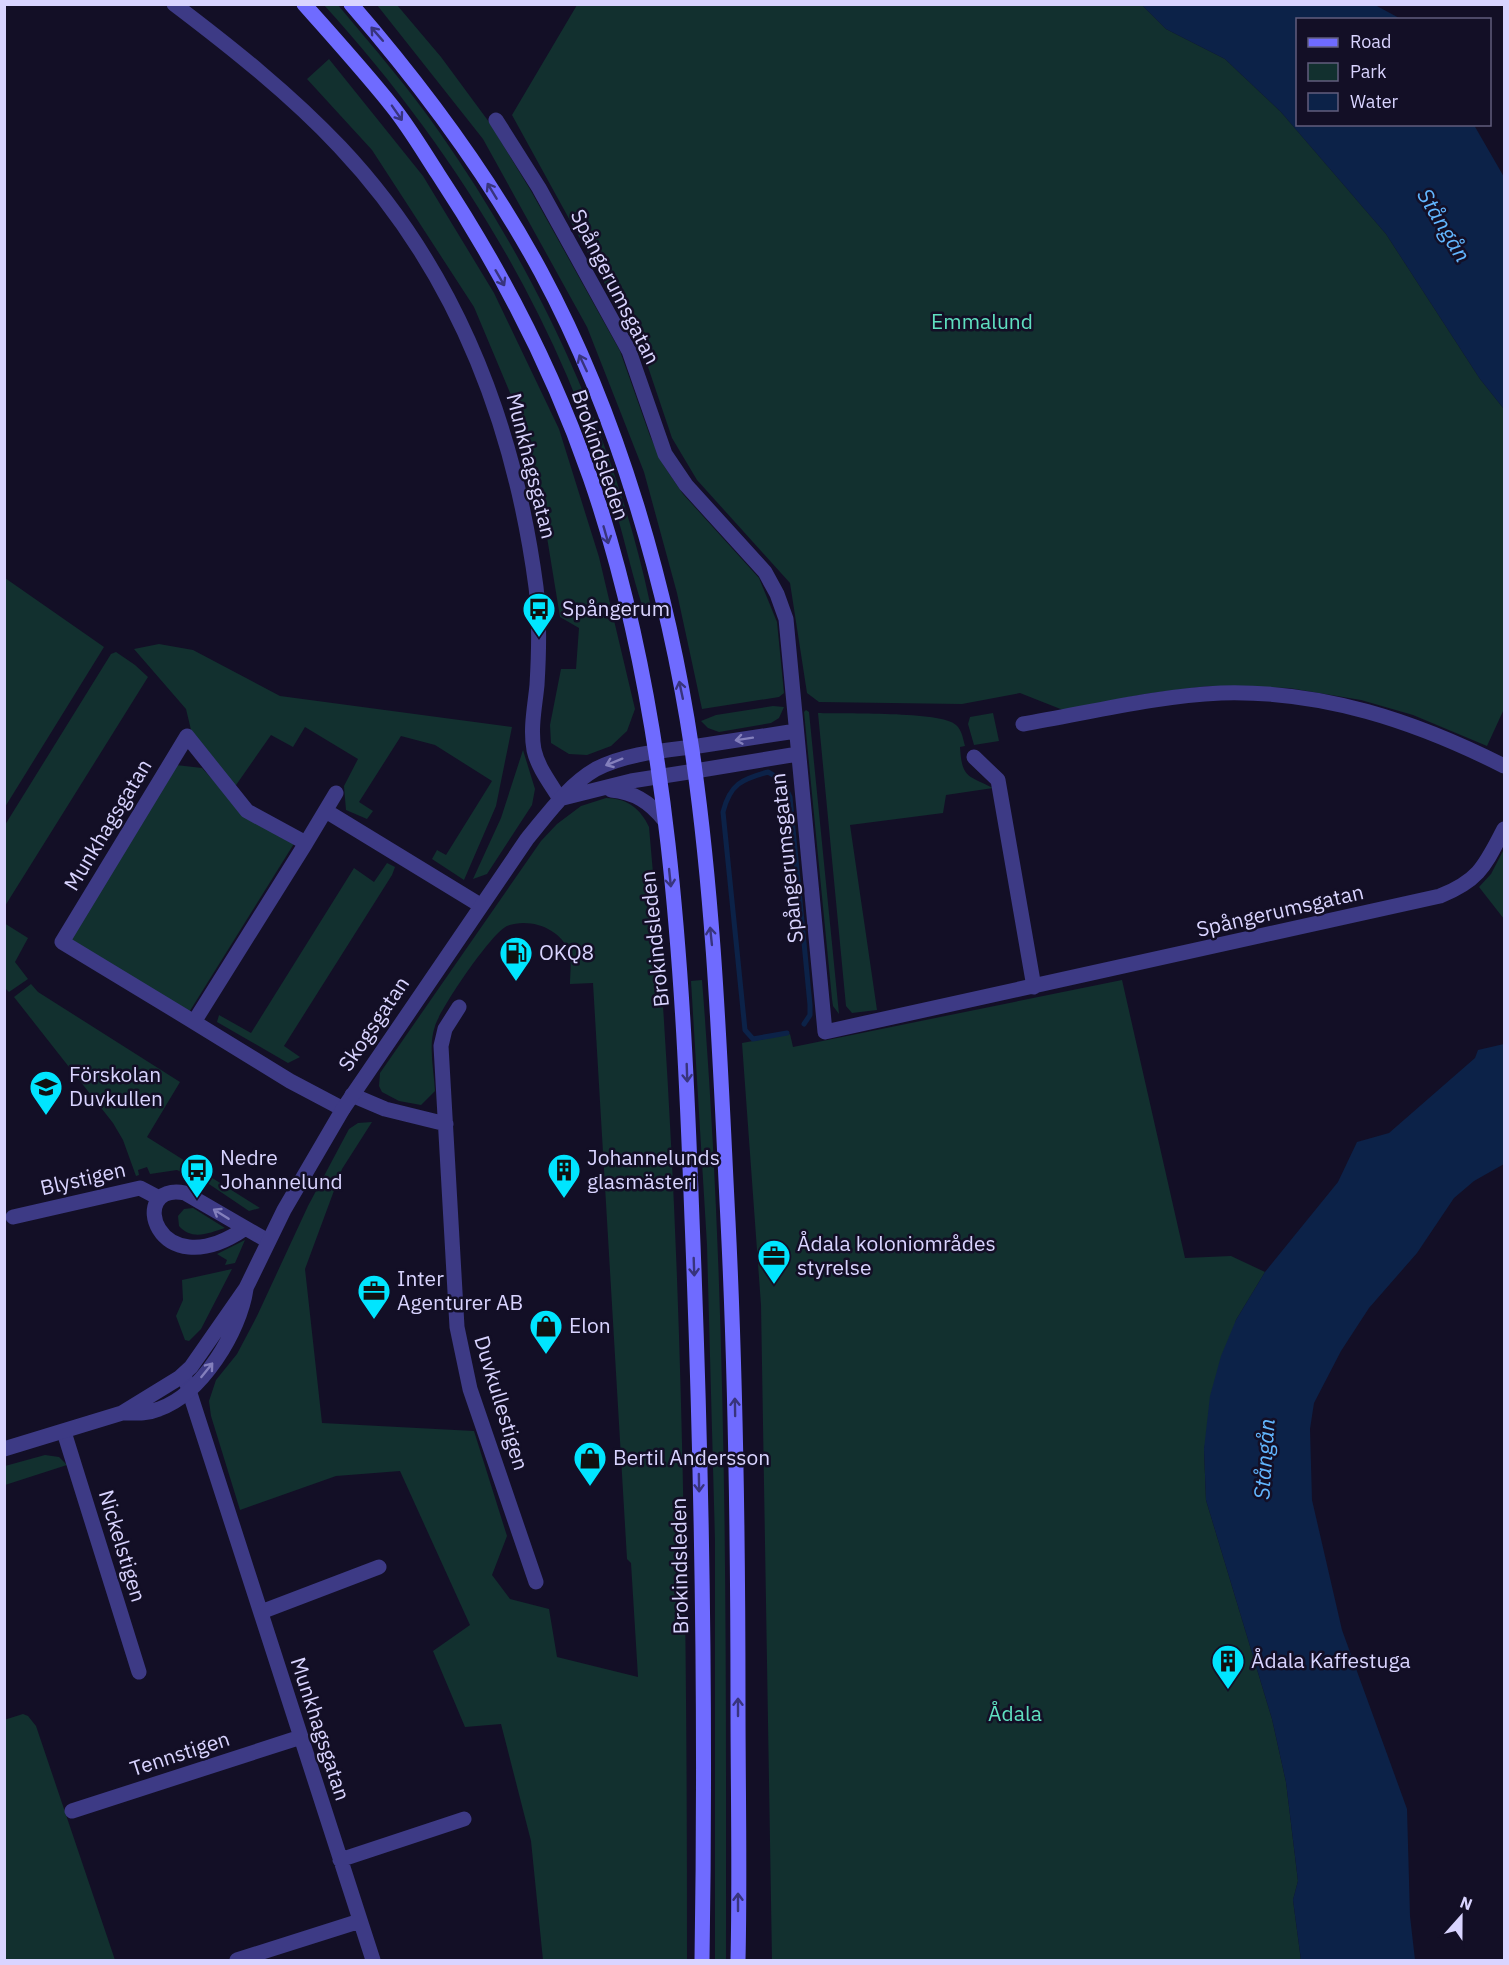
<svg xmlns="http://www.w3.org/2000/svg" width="1509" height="1965" viewBox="0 0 1509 1965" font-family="'IBM Plex Sans',sans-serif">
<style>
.green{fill:#12302f}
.water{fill:#0c2248}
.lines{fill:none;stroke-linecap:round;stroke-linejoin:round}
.stream{stroke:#0c2248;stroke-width:5}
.minor{stroke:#3d3a85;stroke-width:15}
.tertiary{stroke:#3d3a85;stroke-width:15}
.secondary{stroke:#6f6bff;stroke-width:15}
.oneway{stroke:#38347d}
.oneway2{stroke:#837fbc}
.labels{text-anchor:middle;stroke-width:5;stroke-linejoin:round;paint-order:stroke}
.street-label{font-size:21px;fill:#d9d4ff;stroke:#130f26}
.park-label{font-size:21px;fill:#5fe0c0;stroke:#130f26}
.poi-label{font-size:21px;fill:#d9d4ff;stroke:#130f26;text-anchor:start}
.water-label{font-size:22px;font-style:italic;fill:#62b6ff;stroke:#130f26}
</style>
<rect width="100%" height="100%" fill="#130f26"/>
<path class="green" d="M324,5h14c35,42 71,83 102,128 98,140 174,302 210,470l-8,2c-9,-27 -15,-55 -23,-83 -15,-49 -32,-98 -52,-146 -59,-137 -143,-261 -243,-371z
M377,5h20l44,52 48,65 42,69 89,160 30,85 14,30 19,28 76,84 18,44 7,71 -5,4 -77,12 -25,-116 -33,-121 -57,-145 -104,-188z
M577,5h565l24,24 59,30 56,53 105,122 94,145 24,30v300l-17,37 -74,-31 -52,-15 -72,-12 -81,-2 -63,8 -82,16 -43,-17 -58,11 -143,-2 -12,-9 -17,-110 -93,-103 -25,-42 -28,-83 -132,-240z
M329,59l94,117 71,117 65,136 40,128 36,152 -8,22 -16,15 -24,9 -18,-1 -18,-11 -1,-18 11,-56h15l3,-41 -19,-11 -15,-92 -24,-106 -47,-112 -102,-157 -65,-71z
M5,578l99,69 -99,160h-1z
M159,644l34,6 87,46 232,31 -16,79 -32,74 -32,-21 5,-9 9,5 46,-74 -57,-36 -34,-9 -42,66 14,9 -6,8 -21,-9 -2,-24 14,-27 -53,-32 -12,20 -22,-12 -37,53 -42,-54 -6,-25 -52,-60z
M116,652l19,13 13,12 -143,229v-81l106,-171z
M773,706l11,1 -5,11 -8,5 -52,9 -11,-4 -7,-7 15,-6z
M806,710l3,2 30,302 -6,-8 -1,-7 -28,-287z
M818,713c24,1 124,-2 138,12 6,5 7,14 9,21l-5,1c2,31 7,28 33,41l-47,7 -3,18 -93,12 27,185 -25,3 -6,-7z
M993,713l6,28 -25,4 -6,-21 2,-7z
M523,750l12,39 -3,16 -45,69 -14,5 28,-61z
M176,765l26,3 42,46 51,28 -107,172 -120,-73z
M606,798c21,0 35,11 43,29 34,377 38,755 38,1133h-144l-12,-119 -30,-117 -36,3 -32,-76 37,-26 -70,-154 -64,5 -96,34 -29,-94 -2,-15 7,-21 21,-26 20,-38 51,-110 41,-77 9,-6 14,-1 -30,47 -37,100 17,154 152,8 33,105 -15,39 18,24 39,10 8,48 81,20 -7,-114 -4,-4 -34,-576 -23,1c0,-10 2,-23 -1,-32 -8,-24 -40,-35 -62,-26 -15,6 -67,83 -72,100 -7,20 -1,44 0,65l-14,14 -22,-4 -17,-9 -3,-6 1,-13 161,-232 16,-17 24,-18z
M1504,849v70l-25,-32 12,-13z
M387,863l8,4 -3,8 -108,171 16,11 -12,6 -71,-41 2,-7 32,18 103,-165 20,14z
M4,923l24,15 -13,24 13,17 -19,13 -4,-4z
M702,980c26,326 24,654 24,980h-11v-419l-8,-296 -16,-264z
M1122,980l63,278 46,-2 34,16 -29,48 -32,129 2,51 66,219 14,63 12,99 -5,19 8,60h-529l-11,-655 -19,-262 48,-9 3,13z
M31,984l7,8 142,90 -33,55 113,71 -11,3 -46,-31 -2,2 -24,-12 -27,4 -3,-7 -9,3 1,5 -3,1 -13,-36 -10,-17 -99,-126z
M193,1208l32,20c-16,5 -33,13 -46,-2l-1,-10 6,-7z
M245,1240l-10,23 -10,2 2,-5 -10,-6z
M232,1269l-31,60 -12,12 -4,-1 -9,-24 7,-16 -1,-20z
M45,1455l14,2 8,8 -62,20v-19z
M23,1714l5,2 8,10 79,234h-110l-1,-240z"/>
<path class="water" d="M1142,5h233l26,14 -103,1v104l176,1 30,52v232l-24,-30 -94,-145 -105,-122 -56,-53 -59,-30z
M1504,1044v120l-30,17 -20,17 -37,55 -48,55 -28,43 -27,52 -4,26 2,71 30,130 65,179 3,107 5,44h-114l-8,-60 5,-19 -12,-99 -14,-63 -66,-219 -2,-51 6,-53 11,-40 15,-36 29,-48 73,-90 19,-40 32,-9 86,-75 3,-8z"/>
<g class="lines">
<path class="stream" d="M787,1033l-34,6 -8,-9 -22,-218c7,-28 19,-33 45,-40l14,8 8,17 20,208v10l-6,9"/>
<path class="minor" d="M174,4c58,44 116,90 166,143 116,123 174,275 196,440 4,32 3,65 1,98 -2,21 -7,43 -3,65 4,18 17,34 26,49
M496,120l43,68 90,163 36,103 21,31 79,87 12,22 9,25 39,413 615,-136c40,-16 45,-31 64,-67
M1023,724c65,-11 132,-28 198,-31 101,-3 194,28 283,73
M187,736l60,75 59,32 -112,179 -132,-80z
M692,747l104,-16
M974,757l24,23 36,207
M695,771l103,-17
M326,811l154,94
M306,843l30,-50
M459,1007l-14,22 -4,17 16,281 13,62 66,193
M194,1022l96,59 53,28
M352,1095l33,14 61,15
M13,1217l127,-29 19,10
M244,1229c-89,60 -118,-48 -59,-36l83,48
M185,1378l188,582
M64,1432l75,240
M261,1612l118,-45
M72,1811l229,-74
M340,1860l124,-41
M237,1960l123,-39"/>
<path class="tertiary" d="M611,790c23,2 39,12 53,30
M563,798l68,-17 64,-10
M122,1413c13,0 25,1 37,-4 43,-15 81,-78 87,-120
M4,1449l118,-36 57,-35 12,-11 55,-79 38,-78 59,-101 184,-270c20,-24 41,-54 69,-70 29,-15 64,-18 96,-22"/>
<path class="secondary" d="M304,4c30,34 60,67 88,102 17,21 31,45 46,68 62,94 115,196 152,303 81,234 93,497 102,742 10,247 14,495 10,741
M351,4c72,83 138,172 190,268 77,143 127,317 151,478 23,156 28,314 36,471 8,161 10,322 10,483 0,85 2,171 0,256"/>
</g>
<defs><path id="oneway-shaft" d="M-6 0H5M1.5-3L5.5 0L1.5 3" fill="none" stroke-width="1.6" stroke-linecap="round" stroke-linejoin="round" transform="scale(1.5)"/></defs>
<g class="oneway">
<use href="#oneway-shaft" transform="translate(377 34) rotate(-131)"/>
<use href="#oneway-shaft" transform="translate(397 113) rotate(55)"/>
<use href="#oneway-shaft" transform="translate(492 191) rotate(-121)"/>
<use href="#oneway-shaft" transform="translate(500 278) rotate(60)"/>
<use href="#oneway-shaft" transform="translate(583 363) rotate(-115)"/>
<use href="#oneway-shaft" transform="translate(606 535) rotate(74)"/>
<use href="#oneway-shaft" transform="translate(681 690) rotate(-102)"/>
<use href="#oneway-shaft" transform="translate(670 878) rotate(84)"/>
<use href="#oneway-shaft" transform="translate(711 936) rotate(-96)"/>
<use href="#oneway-shaft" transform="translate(687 1073) rotate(88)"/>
<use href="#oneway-shaft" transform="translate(694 1267) rotate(88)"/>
<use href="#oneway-shaft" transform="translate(735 1407) rotate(-91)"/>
<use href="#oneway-shaft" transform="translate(699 1483) rotate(89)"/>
<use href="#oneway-shaft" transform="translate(738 1707) rotate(-90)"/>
<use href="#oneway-shaft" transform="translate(738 1902) rotate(-90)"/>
</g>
<g class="oneway2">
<use href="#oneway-shaft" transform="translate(744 739) rotate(171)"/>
<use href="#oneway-shaft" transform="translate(614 762) rotate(158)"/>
<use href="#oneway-shaft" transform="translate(221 1214) rotate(-148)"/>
<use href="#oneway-shaft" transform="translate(207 1370) rotate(-51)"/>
</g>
<defs>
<symbol id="bus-pin" viewBox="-11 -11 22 30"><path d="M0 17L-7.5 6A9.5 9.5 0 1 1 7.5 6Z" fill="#00e5ff" stroke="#130f26"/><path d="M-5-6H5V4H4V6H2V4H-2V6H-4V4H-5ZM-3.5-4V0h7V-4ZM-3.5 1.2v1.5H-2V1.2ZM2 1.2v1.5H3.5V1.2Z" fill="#111"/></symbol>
<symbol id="fuel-pin" viewBox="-11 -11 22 30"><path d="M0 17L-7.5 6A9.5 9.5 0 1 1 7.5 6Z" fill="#00e5ff" stroke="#130f26"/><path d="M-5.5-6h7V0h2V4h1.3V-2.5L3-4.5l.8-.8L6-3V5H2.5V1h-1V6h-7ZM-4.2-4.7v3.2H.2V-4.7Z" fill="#111"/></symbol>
<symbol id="school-pin" viewBox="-11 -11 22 30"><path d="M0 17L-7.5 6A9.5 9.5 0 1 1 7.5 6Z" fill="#00e5ff" stroke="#130f26"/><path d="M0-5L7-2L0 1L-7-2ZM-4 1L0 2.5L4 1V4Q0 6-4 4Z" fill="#111"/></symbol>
<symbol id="building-pin" viewBox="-11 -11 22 30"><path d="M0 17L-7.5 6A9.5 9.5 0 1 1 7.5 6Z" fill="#00e5ff" stroke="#130f26"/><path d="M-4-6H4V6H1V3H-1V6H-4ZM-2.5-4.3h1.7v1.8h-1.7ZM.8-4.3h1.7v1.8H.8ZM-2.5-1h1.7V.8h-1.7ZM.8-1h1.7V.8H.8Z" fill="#111"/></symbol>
<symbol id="office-pin" viewBox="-11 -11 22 30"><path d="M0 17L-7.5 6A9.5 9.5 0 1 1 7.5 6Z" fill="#00e5ff" stroke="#130f26"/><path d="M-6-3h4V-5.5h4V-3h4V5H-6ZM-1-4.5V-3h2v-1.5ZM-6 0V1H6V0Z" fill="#111"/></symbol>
<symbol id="shop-pin" viewBox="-11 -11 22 30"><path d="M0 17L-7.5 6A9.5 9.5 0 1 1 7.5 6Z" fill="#00e5ff" stroke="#130f26"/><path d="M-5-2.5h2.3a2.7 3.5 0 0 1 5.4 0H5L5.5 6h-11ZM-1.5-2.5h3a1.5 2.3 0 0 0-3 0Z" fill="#111"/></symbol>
</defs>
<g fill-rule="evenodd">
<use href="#bus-pin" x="520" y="590" width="38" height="52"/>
<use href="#fuel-pin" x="497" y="934" width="38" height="52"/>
<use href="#school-pin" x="27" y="1068" width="38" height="52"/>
<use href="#bus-pin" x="178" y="1151" width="38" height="52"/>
<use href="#building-pin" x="545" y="1151" width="38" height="52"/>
<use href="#office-pin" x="755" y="1237" width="38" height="52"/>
<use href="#office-pin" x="355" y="1272" width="38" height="52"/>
<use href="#shop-pin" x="527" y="1307" width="38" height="52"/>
<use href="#shop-pin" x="571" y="1439" width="38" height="52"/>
<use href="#building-pin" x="1209" y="1642" width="38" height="52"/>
</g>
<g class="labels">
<g class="street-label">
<text transform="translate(615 287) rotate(63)" y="7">Spångerumsgatan</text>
<text transform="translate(600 455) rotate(71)" y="7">Brokindsleden</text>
<text transform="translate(531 466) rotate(76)" y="7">Munkhagsgatan</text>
<text transform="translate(108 825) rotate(-59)" y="7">Munkhagsgatan</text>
<text transform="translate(787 858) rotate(-96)" y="7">Spångerumsgatan</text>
<text transform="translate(1280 911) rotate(-13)" y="7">Spångerumsgatan</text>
<text transform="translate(655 939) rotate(-96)" y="7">Brokindsleden</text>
<text transform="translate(374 1024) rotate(-56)" y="7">Skogsgatan</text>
<text transform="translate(83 1179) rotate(-13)" y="7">Blystigen</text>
<text transform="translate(501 1403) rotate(73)" y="7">Duvkullestigen</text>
<text transform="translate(122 1546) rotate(73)" y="7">Nickelstigen</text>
<text transform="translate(680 1566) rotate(-91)" y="7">Brokindsleden</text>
<text transform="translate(320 1729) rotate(72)" y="7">Munkhagsgatan</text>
<text transform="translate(180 1754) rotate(-18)" y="7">Tennstigen</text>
</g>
<g class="park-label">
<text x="982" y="329">Emmalund</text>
<text x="1015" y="1721">Ådala</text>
</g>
<g class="poi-label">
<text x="562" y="616">Spångerum</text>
<text x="539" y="960">OKQ8</text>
<text x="69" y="1082">Förskolan<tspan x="69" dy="24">Duvkullen</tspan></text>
<text x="220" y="1165">Nedre<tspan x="220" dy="24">Johannelund</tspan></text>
<text x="587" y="1165">Johannelunds<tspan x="587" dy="24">glasmästeri</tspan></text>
<text x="797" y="1251">Ådala koloniområdes<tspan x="797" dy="24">styrelse</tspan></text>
<text x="397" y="1286">Inter<tspan x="397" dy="24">Agenturer AB</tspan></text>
<text x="569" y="1333">Elon</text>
<text x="613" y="1465">Bertil Andersson</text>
<text x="1251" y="1668">Ådala Kaffestuga</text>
</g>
<g class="water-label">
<text transform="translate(1444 225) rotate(59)" y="8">Stångån</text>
<text transform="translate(1264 1459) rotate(-86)" y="8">Stångån</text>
</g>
</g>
<rect width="1509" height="1965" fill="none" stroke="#d9d4ff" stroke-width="12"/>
<rect x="1296" y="18" width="195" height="108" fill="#130f26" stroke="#625e7d" stroke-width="1.5"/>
<rect x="1308" y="38" width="30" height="9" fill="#6f6bff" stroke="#625e7d" stroke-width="1.5"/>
<text x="1350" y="48" font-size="18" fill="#d9d4ff">Road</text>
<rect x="1308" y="63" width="30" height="18" fill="#12302f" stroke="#625e7d" stroke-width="1.5"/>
<text x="1350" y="78" font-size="18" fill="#d9d4ff">Park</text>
<rect x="1308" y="93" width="30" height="18" fill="#0c2248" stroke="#625e7d" stroke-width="1.5"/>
<text x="1350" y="108" font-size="18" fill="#d9d4ff">Water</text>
<g transform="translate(1461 1917) rotate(21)" stroke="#130f26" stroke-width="4.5" paint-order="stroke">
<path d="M0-4.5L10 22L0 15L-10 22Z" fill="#d9d4ff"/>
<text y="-9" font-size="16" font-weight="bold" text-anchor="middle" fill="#d9d4ff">N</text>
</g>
</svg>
